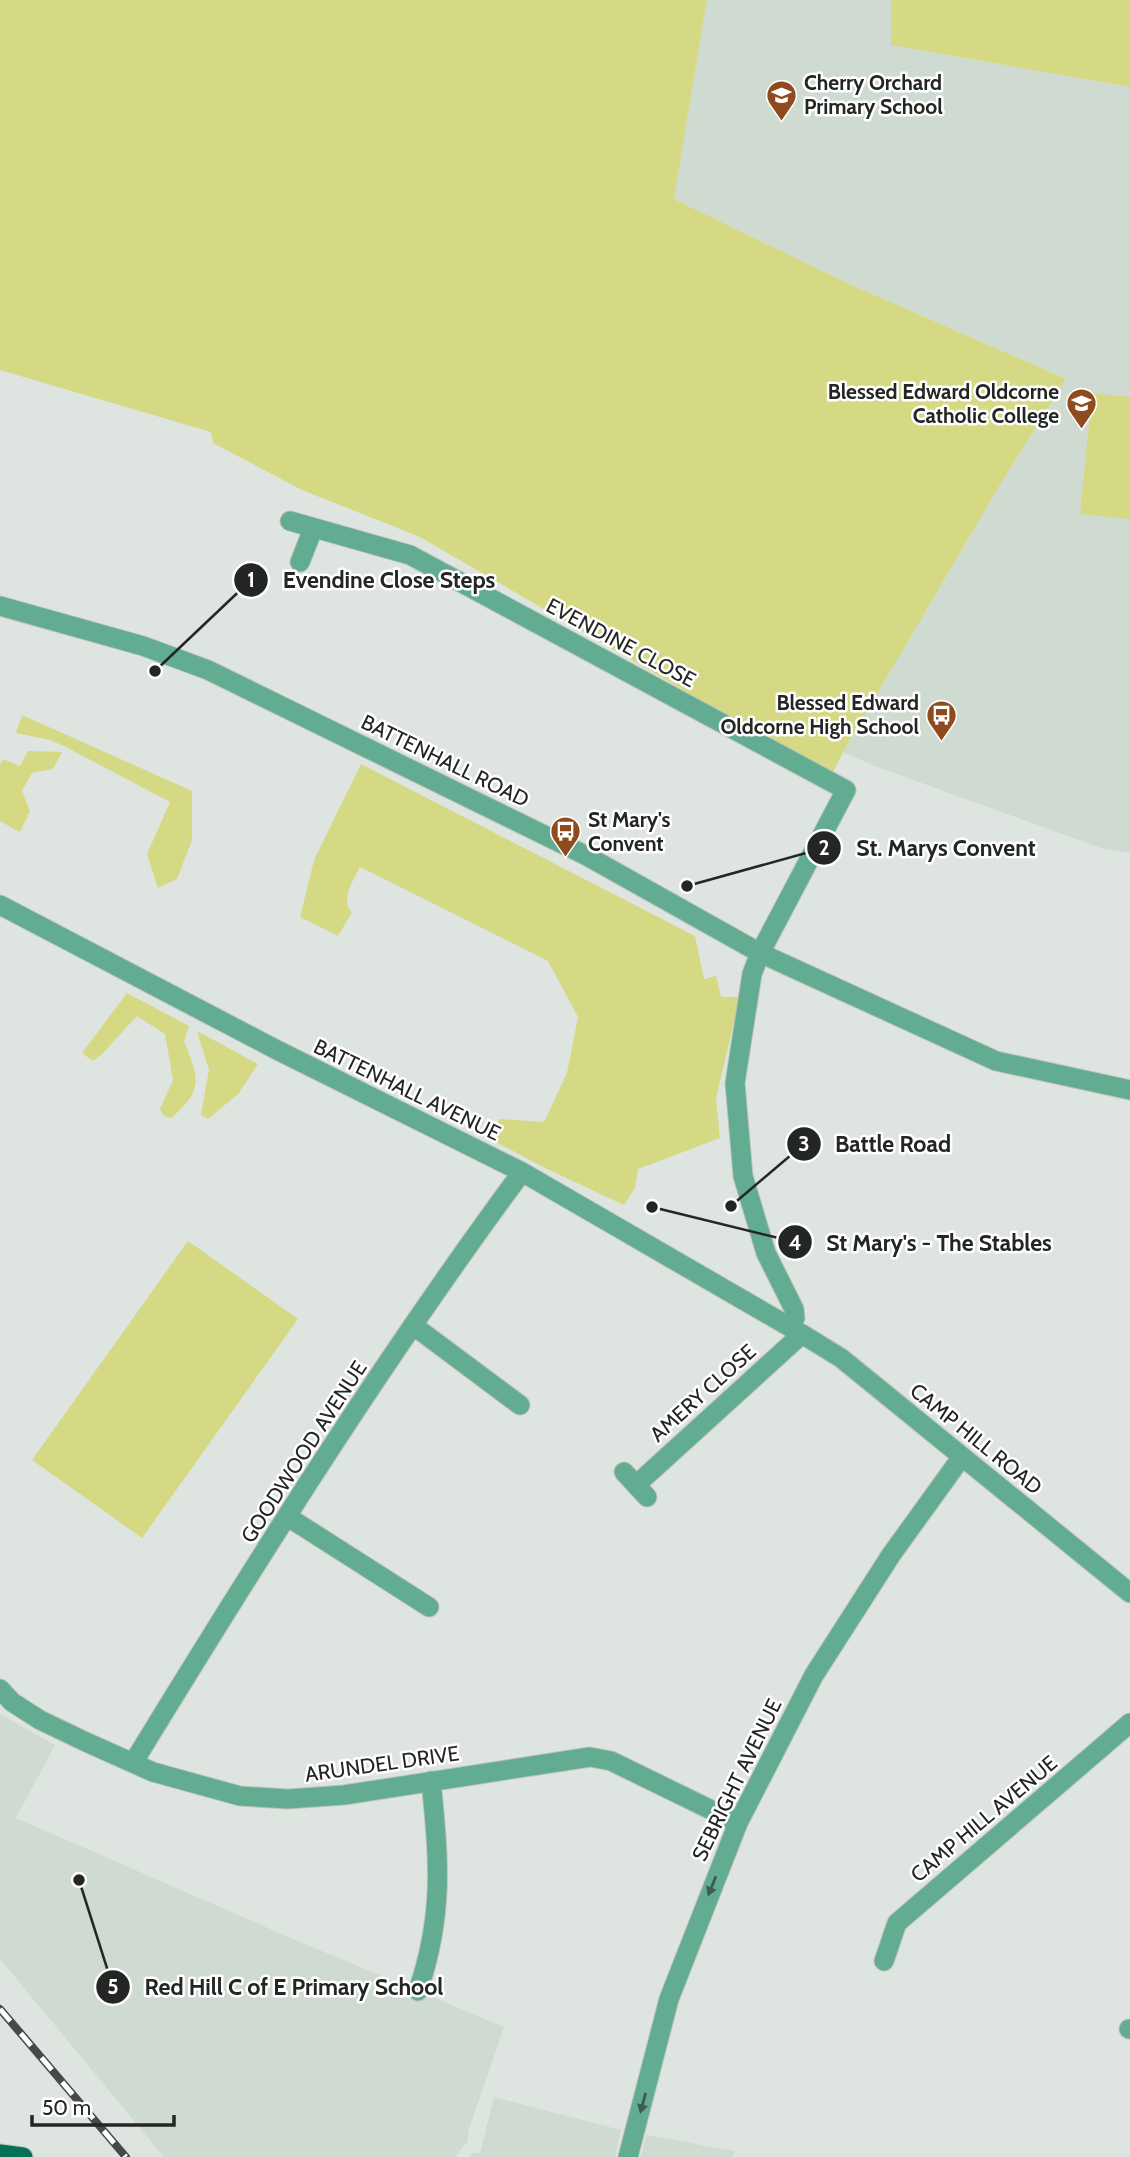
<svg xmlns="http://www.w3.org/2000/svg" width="1130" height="2157" viewBox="0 0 1130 2157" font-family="Cabin,sans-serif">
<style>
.built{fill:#cfdbd0}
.green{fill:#d6d984}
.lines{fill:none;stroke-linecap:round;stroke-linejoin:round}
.minor-casing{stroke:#bdc2bd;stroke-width:21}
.primary-casing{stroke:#bdc2bd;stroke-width:21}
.minor{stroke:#62ac92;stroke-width:19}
.primary{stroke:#067157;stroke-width:19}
.rail-casing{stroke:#474a48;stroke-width:8}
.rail{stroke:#fff;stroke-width:5;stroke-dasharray:16;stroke-linecap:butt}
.oneway{fill:#3d5c50}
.labels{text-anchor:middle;stroke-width:5;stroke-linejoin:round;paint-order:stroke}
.poi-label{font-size:21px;font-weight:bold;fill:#242624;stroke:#fff;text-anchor:start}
.street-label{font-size:21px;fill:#242624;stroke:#fff}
.leader{fill:none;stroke:#242624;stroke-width:2.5}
.callout-dot{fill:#242624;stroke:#fff;stroke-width:2.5}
.mark-label{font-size:21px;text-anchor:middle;font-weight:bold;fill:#fff}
.callout-label{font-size:23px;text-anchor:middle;font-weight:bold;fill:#242624;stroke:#fff;stroke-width:5;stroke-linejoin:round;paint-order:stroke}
</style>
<rect width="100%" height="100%" fill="#dee4df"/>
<path class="built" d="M707,0h184v45l239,42v766l-29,-5 -229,-83 -29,-13 158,-269 65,-104 -219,-96 -173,-84z
M0,1714l55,31 -39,73 284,124 204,85 -36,105v9l-14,16h-290l-164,-198z
M494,2097l127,33 -6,27h-145l1,-4h9z
M646,2135l89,16 -2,6h-92z"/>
<path class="green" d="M0,0h707l-33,199 173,84 219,96 -65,104 -158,269 -12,24 -411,-239 -118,-47 -89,-47 -2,-11 -211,-62z
M891,0h239v87l-239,-42z
M1092,393l38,4v122l-50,-5z
M22,715l170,76v49l-15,39 -19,9 -11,-34 23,-52 -106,-56 -14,-6 -34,-7z
M28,751l34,1 -9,17 -21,4 -10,18 8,20 -10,21 -20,-11v-56l3,-6 17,7z
M361,764l334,172 9,43 12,-3 5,21h19l-24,101 4,40 -82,31 -3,19 -11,17 -79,-37 -53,-28 7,-21 45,3 23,-49 11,-56 -30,-56 -188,-94c-6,12 -21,34 -8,45l-14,24 -38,-19 14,-57z
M127,993l62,33 -5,15c15,37 20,49 -13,77l-7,-2 -4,-7 13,-29 -8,-46 -28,-18 -35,38 -9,7 -11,-8z
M197,1031l61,33 -20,30 -30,25 -7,-4 8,-45z
M188,1241l110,78 -156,219 -110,-78z"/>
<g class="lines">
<defs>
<path id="minor" d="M290,521l120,34 436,235 -86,163 -8,21 -17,109 8,93 23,77 28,56 1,9 -6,8
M300,562l13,-33
M0,606l143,40 65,24 379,186 173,97 236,108 134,29
M0,905l277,145 245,122 280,162 39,24 289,235
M414,1326l106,79
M624,1472l23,25
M636,1485l166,-151
M288,1517l141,90
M0,1689l12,13 28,18 46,22 67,30 87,24 48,3 56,-4 246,-38 21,4 127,62
M133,1763c123,-201 249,-402 389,-591
M884,1961l13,-38 233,-200
M418,1991c26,-77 21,-131 13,-210
M1129,2029h1
M628,2157l41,-158 69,-176 76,-148 77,-120 70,-97"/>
<path id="primary" d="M0,2154l23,3"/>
</defs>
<use href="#minor" class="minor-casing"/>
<use href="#primary" class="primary-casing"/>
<use href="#minor" class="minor"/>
<use href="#primary" class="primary"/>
<defs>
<path id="rail" d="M0,2009l126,148"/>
</defs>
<use href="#rail" class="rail-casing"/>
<use href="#rail" class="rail"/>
</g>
<defs><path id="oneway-solid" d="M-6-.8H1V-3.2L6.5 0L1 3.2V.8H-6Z" transform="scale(1.75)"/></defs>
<g class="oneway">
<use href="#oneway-solid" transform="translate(712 1886) rotate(112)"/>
<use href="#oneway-solid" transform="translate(643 2103) rotate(105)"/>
</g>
<defs>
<symbol id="school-pin" viewBox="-11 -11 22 30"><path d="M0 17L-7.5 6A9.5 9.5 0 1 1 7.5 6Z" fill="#8f4b1e" stroke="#fff"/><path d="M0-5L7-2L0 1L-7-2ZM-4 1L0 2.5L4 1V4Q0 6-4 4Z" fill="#fff"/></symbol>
<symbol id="bus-pin" viewBox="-11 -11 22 30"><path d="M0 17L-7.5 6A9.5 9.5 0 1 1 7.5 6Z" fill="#8f4b1e" stroke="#fff"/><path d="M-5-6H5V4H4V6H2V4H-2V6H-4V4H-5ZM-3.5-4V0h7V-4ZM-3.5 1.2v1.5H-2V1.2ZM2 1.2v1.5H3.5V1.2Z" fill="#fff"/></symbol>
</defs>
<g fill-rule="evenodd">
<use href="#school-pin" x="764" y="78" width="35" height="47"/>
<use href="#school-pin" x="1064" y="386" width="35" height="47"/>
<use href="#bus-pin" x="924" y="698" width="35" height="47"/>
<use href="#bus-pin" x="548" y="814" width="35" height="47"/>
</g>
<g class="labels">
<g class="poi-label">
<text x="804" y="90">Cherry Orchard<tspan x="804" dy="24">Primary School</tspan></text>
<text x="1059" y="399" text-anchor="end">Blessed Edward Oldcorne<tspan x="1059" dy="24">Catholic College</tspan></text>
<text x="919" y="710" text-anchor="end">Blessed Edward<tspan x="919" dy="24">Oldcorne High School</tspan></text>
<text x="588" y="827">St Mary's<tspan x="588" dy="24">Convent</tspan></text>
</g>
<g class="street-label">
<text transform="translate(621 643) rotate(28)" y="7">EVENDINE CLOSE</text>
<text transform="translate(445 761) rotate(26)" y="7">BATTENHALL ROAD</text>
<text transform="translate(407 1090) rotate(26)" y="7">BATTENHALL AVENUE</text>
<text transform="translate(703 1393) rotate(-42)" y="7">AMERY CLOSE</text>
<text transform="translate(976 1439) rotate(39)" y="7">CAMP HILL ROAD</text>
<text transform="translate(304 1452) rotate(-57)" y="7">GOODWOOD AVENUE</text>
<text transform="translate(382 1764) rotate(-8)" y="7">ARUNDEL DRIVE</text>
<text transform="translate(737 1780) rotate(-64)" y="7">SEBRIGHT AVENUE</text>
<text transform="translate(984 1819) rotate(-40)" y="7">CAMP HILL AVENUE</text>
</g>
</g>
<path class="leader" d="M155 671L251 580M687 886L824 848M731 1206L804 1144M652 1207L795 1242M79 1880L113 1987"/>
<g class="callout-dot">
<circle cx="155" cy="671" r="7"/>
<circle cx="687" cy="886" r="7"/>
<circle cx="731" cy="1206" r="7"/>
<circle cx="652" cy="1207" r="7"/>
<circle cx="79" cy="1880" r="7"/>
<circle cx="251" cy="580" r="18"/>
<circle cx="824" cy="848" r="18"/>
<circle cx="804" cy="1144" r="18"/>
<circle cx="795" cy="1242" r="18"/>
<circle cx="113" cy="1987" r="18"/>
</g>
<g class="mark-label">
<text x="251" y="587">1</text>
<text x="824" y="855">2</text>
<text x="804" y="1151">3</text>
<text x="795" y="1250">4</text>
<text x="113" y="1994">5</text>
</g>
<g class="callout-label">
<text x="389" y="588">Evendine Close Steps</text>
<text x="946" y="856">St. Marys Convent</text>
<text x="893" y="1152">Battle Road</text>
<text x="939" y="1251">St Mary's - The Stables</text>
<text x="294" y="1995">Red Hill C of E Primary School</text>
</g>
<path d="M32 2115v10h142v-10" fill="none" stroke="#242624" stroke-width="3.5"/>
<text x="42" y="2115" font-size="21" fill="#242624" stroke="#ffffff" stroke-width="5" paint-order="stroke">50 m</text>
</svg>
